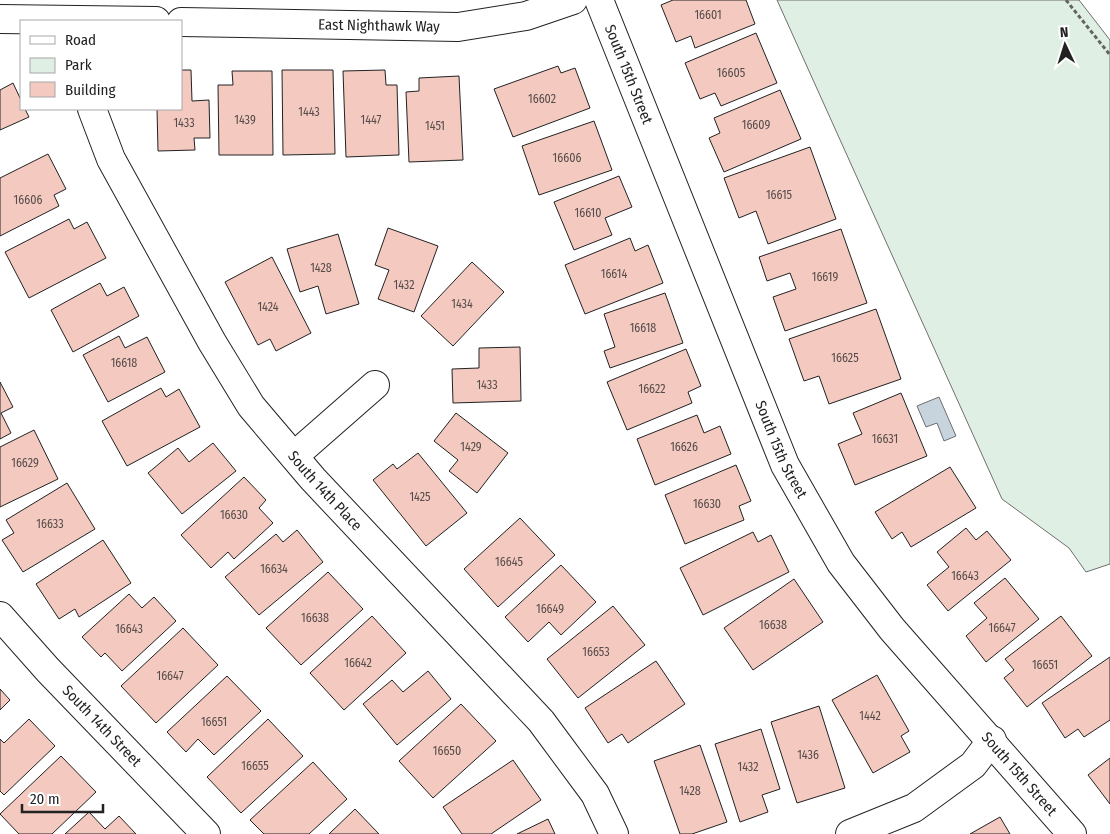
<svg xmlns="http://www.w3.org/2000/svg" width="1110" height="834" viewBox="0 0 1110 834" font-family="'Fira Sans Condensed',sans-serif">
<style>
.green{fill:#e0efe3;stroke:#6f6f6f}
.water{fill:#c7d3dd;stroke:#6f6f6f}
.building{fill:#f3c9c0;stroke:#222}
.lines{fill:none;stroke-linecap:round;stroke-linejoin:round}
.minor-casing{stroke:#222;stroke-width:30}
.path{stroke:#646464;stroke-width:3;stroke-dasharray:4 2.5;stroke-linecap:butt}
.minor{stroke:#fff;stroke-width:28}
.labels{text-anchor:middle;stroke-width:4;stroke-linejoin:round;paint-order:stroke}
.number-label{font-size:12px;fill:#564c4a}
.street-label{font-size:15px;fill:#222;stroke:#fff}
</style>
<rect width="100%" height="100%" fill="#fff"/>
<path class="green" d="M777,0h302l31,40v524l-24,8 -17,-24 -67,-49z"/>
<path class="water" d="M939,397l17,39 -12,5 -7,-18 -11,4 -9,-21z"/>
<path class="building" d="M673,0h73l9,24 -60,24 -4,-12 -15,6 -15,-37z
M756,33l21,50 -56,23 -6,-13 -15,6 -15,-36z
M558,66l3,7 14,-5 15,40 -77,29 -19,-48z
M181,70h10l1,31 17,-1 1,38h-16l1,12 -37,1 -1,-42h24z
M282,70h51l2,84 -52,1z
M385,70l1,15h11l2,70 -53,2 -3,-86z
M232,71h40l1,84h-54l-1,-70h15z
M459,76l4,84 -54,2 -3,-70 13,-1v-13z
M13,83l8,17v9h4l4,8 -29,13v-40z
M780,90l21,49 -77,33 -15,-34 11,-5 -6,-15z
M594,121l18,49 -73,25 -17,-49z
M810,147l26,72 -68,25 -12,-33 -17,7 -15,-40z
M48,154l18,35 -12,6 5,11 -59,30v-58z
M619,176l13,31 -27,11 7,17 -38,15 -20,-48z
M69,219l5,10 13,-7 19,36 -77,40 -24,-46z
M388,228l50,18 -24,66 -36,-13 11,-29 -14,-5z
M841,229l26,74 -82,28 -12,-34 23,-8 -6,-16 -23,8 -8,-24z
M338,234l21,70 -33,10 -8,-28 -18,6 -13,-43z
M630,238l5,13 13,-6 15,38 -78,31 -20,-49z
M272,257l39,76 -35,18 -6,-12 -12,6 -33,-63z
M472,262l32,30 -51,54 -32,-30z
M100,283l7,13 17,-9 15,29 -66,36 -22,-42z
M665,293l18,50 -73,25 -6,-17 11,-4 -11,-33z
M876,309l25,70 -72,25 -10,-28 -15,5 -15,-42z
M119,336l6,12 22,-11 18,35 -57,30 -25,-47z
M520,347l1,54 -68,2 -1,-34 27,-1v-20z
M686,349l15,37 -13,6 4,11 -65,27 -20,-48z
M0,382l13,25 -12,6 10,20 -11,6z
M161,388l5,9 13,-8 21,38 -73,39 -25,-45z
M901,393l26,63 -72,29 -17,-41 24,-10 -9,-21z
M456,413l52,40 -31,40 -28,-22 9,-11 -24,-19z
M697,415l7,18 16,-7 11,28 -76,31 -18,-46z
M34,430l24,49 -58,28v-60z
M213,443l23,28 -54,43 -34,-41 30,-25 11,14z
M418,453l49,60 -41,33 -53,-66 20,-16 4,5z
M736,465l15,36 -12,5 5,14 -59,24 -20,-49z
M950,467l26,41 -65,39 -9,-15 -10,7 -17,-27z
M244,477l22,23 -7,8 14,15 -39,36 -6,-7 -17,16 -30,-33z
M67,483l28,46 -72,43 -21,-32 12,-7 -8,-13z
M520,518l35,37 -57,52 -34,-38z
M966,528l10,12 11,-9 24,29 -63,51 -21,-26 22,-18 -12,-15z
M297,530l26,32 -64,53 -34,-38 51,-43 7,8z
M753,532l5,10 13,-7 18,37 -86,43 -23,-47z
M103,540l28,43 -52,34 -4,-8 -16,10 -23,-35z
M561,565l35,37 -35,33 -12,-13 -21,20 -23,-25z
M328,572l35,37 -62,56 -35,-37z
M1005,578l34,41 -53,43 -20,-26 21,-18 -13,-15z
M794,579l29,43 -70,48 -29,-42z
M129,594l13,14 12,-11 22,24 -54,50 -17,-18 -4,4 -19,-20z
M613,606l32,39 -67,53 -31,-39z
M372,616l34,37 -62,57 -34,-37z
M1061,616l31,40 -65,51 -23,-29 10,-8 -9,-11z
M183,628l35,37 -62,58 -35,-37z
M1110,657v63l-26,17 -6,-8 -13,9 -23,-35z
M656,661l29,43 -57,39 -6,-9 -14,9 -23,-35z
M428,671l23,28 -54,46 -34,-41 29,-24 11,12z
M877,675l32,56 -8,5 9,16 -37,21 -41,-73z
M227,676l34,35 -47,44 -16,-16 -12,13 -19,-20z
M0,689l10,11 -10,10z
M461,704l35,37 -63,57 -34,-37z
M819,706l26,82 -48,15 -26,-81z
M29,719l26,27 -51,49 -4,-4v-52l4,4z
M268,719l35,37 -62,57 -34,-36z
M761,729l19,60 -18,6 6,17 -28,10 -25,-78z
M700,745l27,77 -35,12h-12l-26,-73z
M61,756l35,36 -44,42h-33l-19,-20z
M1110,758v46l-22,-29z
M513,760l28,40 -50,34h-29l-19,-27z
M313,762l34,37 -38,35h-45l-14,-14z
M355,809l24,25h-50z
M89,812l16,17 14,-13 17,18h-71z
M1000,817l10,17h-40z
M548,819l7,15h-38z"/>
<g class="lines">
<defs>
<g id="minor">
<path id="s1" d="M599,0l186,465 56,98 51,66 180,205"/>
<path d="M0,19l156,2"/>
<path id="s2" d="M181,22l277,5 68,-11 47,-16"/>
<path id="s3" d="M92,109l19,50 101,183 39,64 62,73 228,242 54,73 19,40"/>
<path d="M294,456l81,-71"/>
<path id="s4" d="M0,616l48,54 158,164"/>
<path d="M850,834l64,-26 59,-43 19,-25"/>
</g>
</defs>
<use href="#minor" class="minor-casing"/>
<path class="path" d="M1066,0l44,55"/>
<use href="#minor" class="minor"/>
</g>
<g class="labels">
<g class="number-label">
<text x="708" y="19">16601</text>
<text x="731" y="77">16605</text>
<text x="542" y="103">16602</text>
<text x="309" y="116">1443</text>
<text x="245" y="124">1439</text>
<text x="371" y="124">1447</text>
<text x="184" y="127">1433</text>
<text x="756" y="129">16609</text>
<text x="435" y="130">1451</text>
<text x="567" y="162">16606</text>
<text x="779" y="199">16615</text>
<text x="28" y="204">16606</text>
<text x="588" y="217">16610</text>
<text x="321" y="272">1428</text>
<text x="614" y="278">16614</text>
<text x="825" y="281">16619</text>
<text x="404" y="289">1432</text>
<text x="462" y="308">1434</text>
<text x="268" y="311">1424</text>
<text x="643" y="332">16618</text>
<text x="845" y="362">16625</text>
<text x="124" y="367">16618</text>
<text x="487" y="389">1433</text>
<text x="652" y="393">16622</text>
<text x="885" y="443">16631</text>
<text x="471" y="451">1429</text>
<text x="684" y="451">16626</text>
<text x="25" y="467">16629</text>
<text x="420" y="501">1425</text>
<text x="707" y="508">16630</text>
<text x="234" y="519">16630</text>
<text x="50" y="528">16633</text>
<text x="509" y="566">16645</text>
<text x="274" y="573">16634</text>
<text x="965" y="580">16643</text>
<text x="550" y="613">16649</text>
<text x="315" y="622">16638</text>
<text x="773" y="629">16638</text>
<text x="1002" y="632">16647</text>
<text x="129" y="633">16643</text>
<text x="596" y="656">16653</text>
<text x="358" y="667">16642</text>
<text x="1045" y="669">16651</text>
<text x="170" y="680">16647</text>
<text x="870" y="720">1442</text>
<text x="214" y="726">16651</text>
<text x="447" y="755">16650</text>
<text x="808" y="759">1436</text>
<text x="255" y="770">16655</text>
<text x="748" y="771">1432</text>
<text x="690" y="795">1428</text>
</g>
<g class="street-label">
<text dy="5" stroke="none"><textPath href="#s2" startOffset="198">East Nighthawk Way</textPath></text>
<text dy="5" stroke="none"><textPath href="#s1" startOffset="80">South 15th Street</textPath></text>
<text dy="5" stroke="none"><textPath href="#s1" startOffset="485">South 15th Street</textPath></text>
<text dy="5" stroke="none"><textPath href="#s3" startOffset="450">South 14th Place</textPath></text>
<text dy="5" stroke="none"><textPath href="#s4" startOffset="150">South 14th Street</textPath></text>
<text dy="5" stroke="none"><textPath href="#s1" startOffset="890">South 15th Street</textPath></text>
</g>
</g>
<rect x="20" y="20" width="162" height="90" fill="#ffffff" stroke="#a7a7a7"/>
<rect x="30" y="36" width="25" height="8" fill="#ffffff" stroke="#a7a7a7"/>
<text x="65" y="45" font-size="15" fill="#222222">Road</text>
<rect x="30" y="58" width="25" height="15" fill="#e0efe3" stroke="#a7a7a7"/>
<text x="65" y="70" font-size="15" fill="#222222">Park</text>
<rect x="30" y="82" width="25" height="15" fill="#f3c9c0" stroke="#a7a7a7"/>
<text x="65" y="95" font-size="15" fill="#222222">Building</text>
<g transform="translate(1065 45) rotate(356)" stroke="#ffffff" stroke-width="4" paint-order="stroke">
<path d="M0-4L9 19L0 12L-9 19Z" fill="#222222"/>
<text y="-8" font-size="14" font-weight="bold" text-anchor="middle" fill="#222222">N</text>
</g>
<path d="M22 804v8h81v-8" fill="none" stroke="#222222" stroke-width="2.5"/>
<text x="30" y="804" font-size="15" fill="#222222" stroke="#ffffff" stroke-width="4" paint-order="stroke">20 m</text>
</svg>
